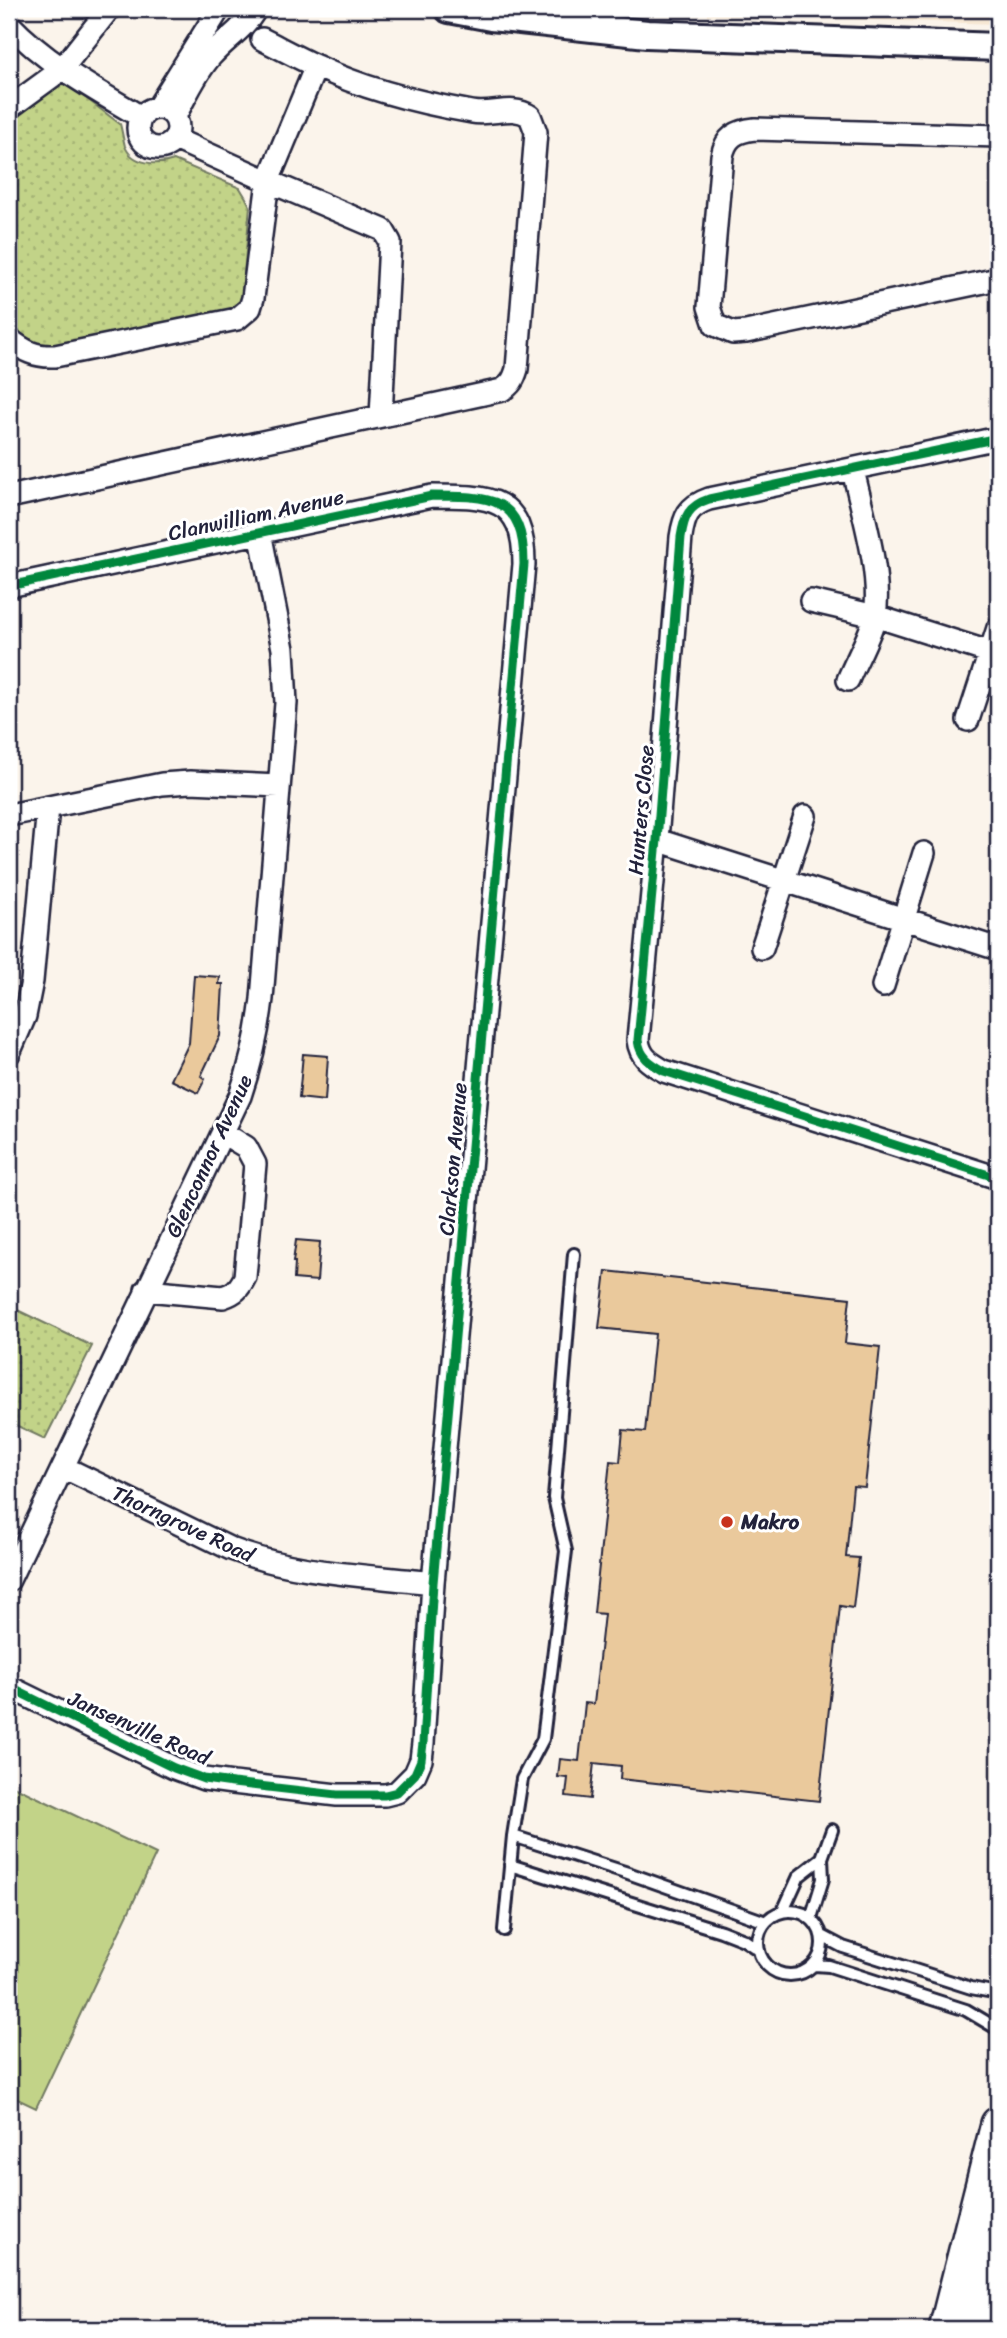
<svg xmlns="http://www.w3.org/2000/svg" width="1007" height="2338" viewBox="0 0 1007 2338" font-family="Sriracha,sans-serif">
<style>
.built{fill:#f6e7d3}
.park{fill:url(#park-dots);stroke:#727a62;stroke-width:2}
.pitch{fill:#c2d388;stroke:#727a62;stroke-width:2}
.building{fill:#eac99c;stroke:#22223b;stroke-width:2}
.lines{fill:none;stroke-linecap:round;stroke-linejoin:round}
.service-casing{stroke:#22223b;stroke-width:16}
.minor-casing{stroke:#22223b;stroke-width:26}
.tertiary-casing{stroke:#22223b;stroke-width:32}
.primary-casing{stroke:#22223b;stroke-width:38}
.service{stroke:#fff;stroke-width:10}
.minor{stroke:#fff;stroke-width:21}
.tertiary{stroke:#fff;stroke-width:26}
.primary{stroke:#fff;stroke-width:33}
.cycleway-casing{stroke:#fff;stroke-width:13}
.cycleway{stroke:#00873e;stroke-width:9}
.poi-dot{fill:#c8321e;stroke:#fff;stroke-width:2.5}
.labels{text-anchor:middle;stroke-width:6;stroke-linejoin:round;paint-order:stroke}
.street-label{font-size:21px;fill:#22223b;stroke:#fff}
.poi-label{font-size:21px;font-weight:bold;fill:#22223b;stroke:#fff;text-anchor:start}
</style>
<defs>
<pattern id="park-dots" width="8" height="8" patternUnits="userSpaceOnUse" patternTransform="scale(1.75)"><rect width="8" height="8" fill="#c2d388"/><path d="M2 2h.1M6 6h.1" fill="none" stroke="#a6b576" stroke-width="1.8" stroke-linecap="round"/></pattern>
</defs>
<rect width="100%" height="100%" fill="#fbf4eb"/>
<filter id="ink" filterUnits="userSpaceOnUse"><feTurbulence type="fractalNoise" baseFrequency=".0143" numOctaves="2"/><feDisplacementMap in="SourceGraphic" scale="14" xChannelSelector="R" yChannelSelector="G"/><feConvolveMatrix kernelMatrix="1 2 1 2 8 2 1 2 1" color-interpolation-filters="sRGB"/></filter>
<g filter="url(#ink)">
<path class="built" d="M707,9h291v15l-291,-9z"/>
<path class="park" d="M66,83l54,41c2,7 3,15 5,22 7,19 33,20 49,14l66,28 6,10 4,8 -8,91 -5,8 -8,6 -171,36c-18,-2 -35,-7 -49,-18v-209l50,-35z
M9,1306l83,40 -47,93 -36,-17z"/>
<path class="pitch" d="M9,1784l147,70 -120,254 -27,-13z"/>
<path class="building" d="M194,975l26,2 -1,7h4l-3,52 -19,40 4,3 -7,14 -27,-13 18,-37z
M303,1054l25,2 -3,45 -26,-3z
M296,1240l24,2 -3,39 -23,-2 1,-17h-2z
M606,1271l244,27 -5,45 35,4 -15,140 -12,-1 -7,71 13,1 -6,50 -13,-2 -21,195 -199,-22 1,-13 -27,-3 -4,36 -24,-3 2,-18 -10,-1 2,-18 19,2 6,-58 9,1 10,-90 -10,-1 16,-152 10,1 3,-32 22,2 10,-98 -56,-6z"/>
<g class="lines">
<defs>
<path id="service" d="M513,1836l115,37 138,49
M822,1858l10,-28
M510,1865l211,66 23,9 15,10
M758 1943a32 32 0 1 1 64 0a32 32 0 1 1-64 0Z
M783,1911l16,-35 23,-18 1,21 -12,39
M504,1930l9,-94 9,-57 21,-40 23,-188 -12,-53 20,-244
M822,1936l21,11 128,41 27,5
M815,1965l14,1 137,44 32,19"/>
<path id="minor" d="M9,24c38,40 85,65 132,93
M158,107l61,-98
M138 128a20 20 0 1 1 40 0a20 20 0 1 1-40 0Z
M9,108l52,-38 48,-61
M175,116c11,-20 21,-43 36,-60 16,-18 32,-26 45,-47
M998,136l-243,-7c-19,2 -29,8 -33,27l-13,151 6,18 18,8 13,-1 252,-53
M175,139l93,42 115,49 7,12 -9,174
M9,339c15,12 26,18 46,17l182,-37 13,-11 3,-10 15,-117 48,-115
M998,438l-289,61c-21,7 -25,18 -28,38l-24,303 -19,200c2,17 12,23 26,31l334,107
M9,497l493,-107c9,-5 12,-11 15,-21l19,-237 -6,-16c-18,-12 -38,0 -58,-4 -52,-9 -108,-23 -156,-46 -18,-8 -36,-18 -54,-27
M9,586l423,-90c58,0 92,0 92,68l-91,1019 -10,160 -2,17 -6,14 -18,18 -12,3h-48l-104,-12 -29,-4 -30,-11 -165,-81
M811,601l64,15 123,39
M848,680c7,-18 24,-47 27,-65 7,-41 -13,-104 -22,-145
M968,720l30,-92
M9,815l153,-31 28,-2 89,4
M657,840l341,109
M762,948l43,-132
M883,986l41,-133
M9,1053l16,-37 7,-35 16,-174
M146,1290l77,7c12,-4 16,-8 22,-20l10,-113 -9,-17 -23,-14
M63,1467l168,82c64,25 135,26 202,34
M9,1580l231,-484c11,-32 18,-63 22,-97l24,-296 -3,-54 -23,-117"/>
<path id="tertiary" d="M449,9l42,8 156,17 351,13"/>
<path id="primary" d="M946,2329l52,-205
M978,2329l20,-84"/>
</defs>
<use href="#service" class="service-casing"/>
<use href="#minor" class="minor-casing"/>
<use href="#tertiary" class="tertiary-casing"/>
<use href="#primary" class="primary-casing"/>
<use href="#service" class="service"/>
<use href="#minor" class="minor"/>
<use href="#tertiary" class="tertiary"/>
<use href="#primary" class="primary"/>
<defs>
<path id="cycleway" d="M998,438l-289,61c-21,7 -25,18 -28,38l-24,303 -19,200c2,17 12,23 26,31l334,107
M9,586l423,-90c58,0 92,0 92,68l-91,1019 -10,160 -2,17 -6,14 -18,18 -12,3h-48l-104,-12 -29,-4 -30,-11 -165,-81"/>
</defs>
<use href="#cycleway" class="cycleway-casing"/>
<use href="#cycleway" class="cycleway"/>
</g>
</g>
<circle class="poi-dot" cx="727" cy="1522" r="7"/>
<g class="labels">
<g class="street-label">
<text transform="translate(256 515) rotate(-12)" y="7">Clanwilliam Avenue</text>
<text transform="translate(641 810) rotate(-85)" y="7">Hunters Close</text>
<text transform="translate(209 1156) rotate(-65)" y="7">Glenconnor Avenue</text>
<text transform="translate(453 1159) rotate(-85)" y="7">Clarkson Avenue</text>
<text transform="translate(183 1524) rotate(25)" y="7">Thorngrove Road</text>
<text transform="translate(139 1728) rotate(24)" y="7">Jansenville Road</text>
</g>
<g class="poi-label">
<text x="741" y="1529">Makro</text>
</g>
</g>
<rect width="1007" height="2338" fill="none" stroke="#fff" stroke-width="35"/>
<rect x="18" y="18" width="972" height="2303" fill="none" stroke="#22223b" stroke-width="2.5" filter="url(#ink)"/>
</svg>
